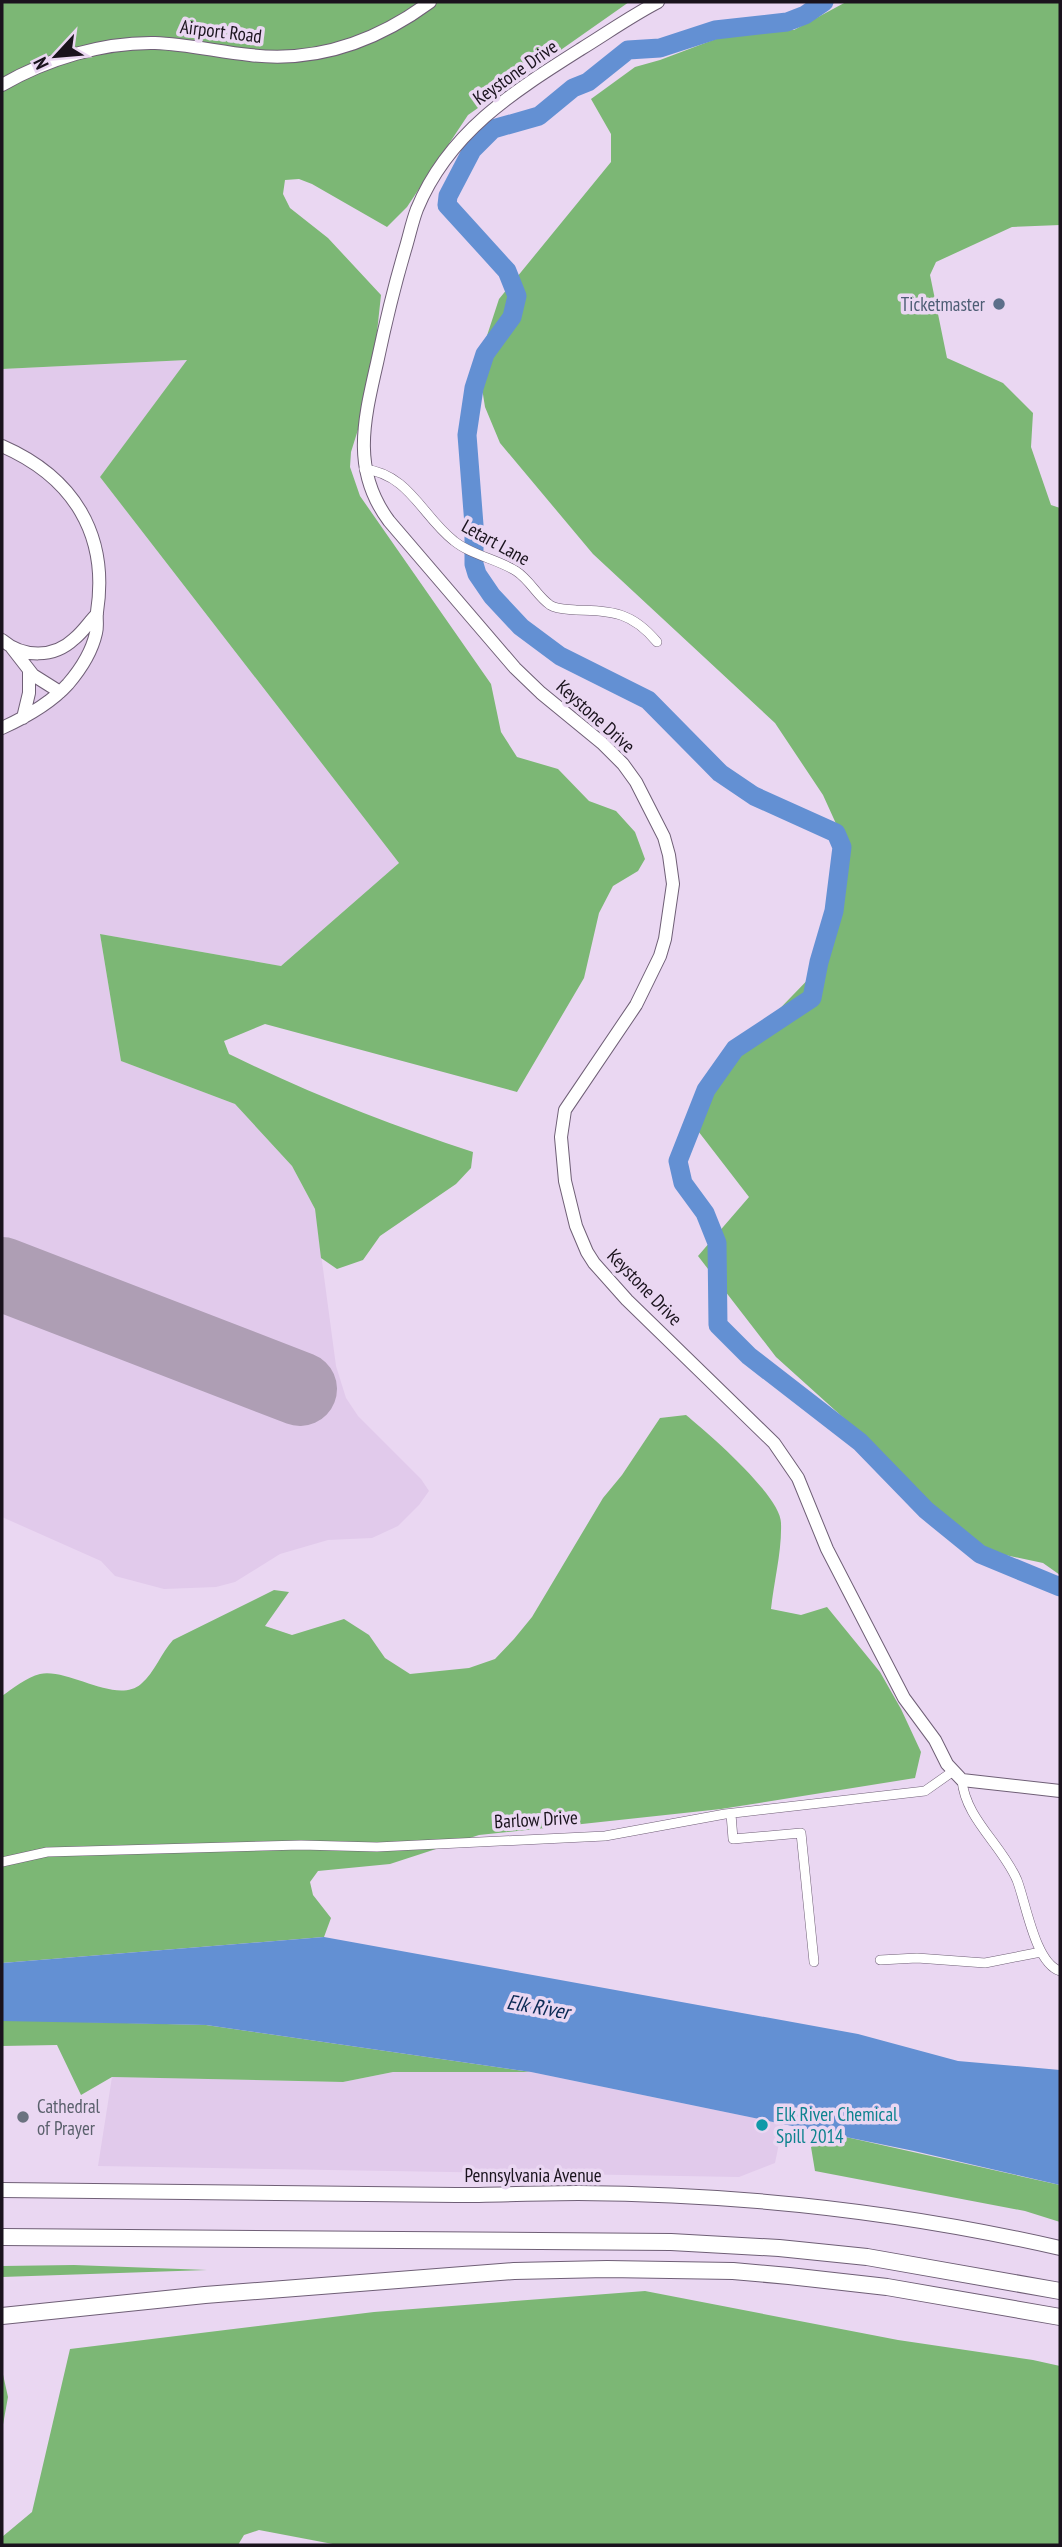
<svg xmlns="http://www.w3.org/2000/svg" width="1062" height="2547" viewBox="0 0 1062 2547" font-family="'PT Sans Narrow',sans-serif">
<style>
.built{fill:#e1caeb}
.forest{fill:#7cb775}
.water{fill:#6390d3}
.lines{fill:none;stroke-linecap:round;stroke-linejoin:round}
.river{stroke:#6390d3;stroke-width:19}
.runway{stroke:#ae9eb4;stroke-width:74}
.street-casing{stroke:#6f5f76;stroke-width:10}
.secondary-casing{stroke:#6f5f76;stroke-width:14}
.primary-casing{stroke:#6f5f76;stroke-width:16}
.highway-casing{stroke:#6f5f76;stroke-width:18}
.street{stroke:#fff;stroke-width:9}
.secondary{stroke:#fff;stroke-width:12}
.primary{stroke:#fff;stroke-width:14}
.highway{stroke:#fff;stroke-width:16}
.service-dot{fill:#5c6f8a;stroke:#ead7f2;stroke-width:2.5}
.worship-dot{fill:#6b7280;stroke:#ead7f2;stroke-width:2.5}
.culture-dot{fill:#0f9aa8;stroke:#ead7f2;stroke-width:2.5}
.labels{text-anchor:middle;stroke-width:7;stroke-linejoin:round;paint-order:stroke}
.street-label{font-size:19px;fill:#1a131d;stroke:#ead7f2}
.service-label{font-size:19px;fill:#4e5e75;stroke:#ead7f2;text-anchor:end}
.worship-label{font-size:19px;fill:#5b616d;stroke:#ead7f2;text-anchor:start}
.culture-label{font-size:19px;fill:#0d838f;stroke:#ead7f2;text-anchor:start}
.water-label{font-size:21px;font-style:italic;fill:#0a2953;stroke:#ead7f2}
</style>
<rect width="100%" height="100%" fill="#ead7f2"/>
<path class="built" d="M188,360l-88,117 299,386 -118,103 -181,-32 21,127 114,43 57,62 23,43 21,157 10,32 12,18 63,63 8,12 -10,14 -21,21 -26,12 -44,2 -48,14 -45,28 -19,5 -52,2 -49,-13 -14,-15 -99,-44v-1148z
M393,2072h138l252,52 -8,39 -36,14 -641,-11 14,-89 231,5z"/>
<path class="forest" d="M2,2h627l-161,113 -61,92 -20,20 -75,-43 -13,-5 -14,1 -2,14 7,14 38,30 53,57 -10,93 -20,64 -1,15 10,29 131,188 10,48 16,25 41,12 31,32 27,10 19,21 10,27 -7,12 -25,15 -14,27 -15,65 -67,114 -252,-68 -41,17 5,13c79,39 161,71 244,98l-2,16 -15,16 -76,52 -17,24 -26,9 -16,-11 -6,-49 -23,-43 -57,-62 -114,-43 -21,-127 181,32 118,-103 -299,-386 87,-117 -185,9z
M846,2h214v223l-48,2 -76,35 -6,13 17,83 56,25 30,30 -2,34 20,58 9,3v1067l-17,-12 -52,-11 -49,-33 -85,-89 -81,-73 -78,-101 51,-59 -54,-70 24,-64 43,-36 61,-63 13,-51 7,-74 -20,-44 -48,-72 -182,-169 -93,-111 -15,-36 -7,-44 21,-64 112,-137v-28l-20,-35 44,-32 25,-7 77,-29 57,-1z
M686,1415c22,18 95,81 95,108 1,28 -7,58 -10,86l30,6 26,-8 53,65 21,37 20,43 -6,26 -194,31 -242,26 -89,29 -72,7 -8,11 3,13 18,23 -7,19 -322,26v-267c10,-7 25,-19 38,-22 29,-6 76,31 101,10 14,-12 20,-31 32,-44l101,-50 15,2 -24,34 27,9 52,-16 25,16 16,23 25,16 59,-6 26,-9 19,-20 18,-22 71,-119 19,-23 38,-57z
M8,2020l198,5 325,47h-138l-50,10 -231,-5 -31,18 -24,-50 -55,1v-25z
M828,2133l232,52v37l-35,-11 -210,-40 -4,-24z
M74,2265l133,5 -205,7v-11z
M645,2291l253,49 135,20 27,6v179h-722l-79,-15 -15,5 -6,10h-236v-8l30,-25 38,-163 304,-37z
M2,2370l6,27 -6,33z"/>
<path class="water" d="M324,1937l534,97 100,27 102,9v115l-146,-34 -383,-79 -325,-47 -204,-4v-58z"/>
<g class="lines">
<path class="river" d="M824,2l-19,13 -18,7 -72,8 -55,18 -32,2 -40,32 -15,6 -34,28 -46,13 -21,21 -24,46 -1,9 60,66 10,25 -5,21 -27,37 -11,34 -7,47 7,90v39l3,10 15,22 29,31 39,29 88,44 72,73 34,23 82,37 6,14 -8,64 -15,51 -7,36 -77,51 -29,41 -28,71 5,22 22,30 12,30 1,82 31,31 111,86 66,68 54,44 80,33"/>
<path class="runway" d="M2,1274l298,115"/>
<defs>
<path id="street" d="M364,469c45,5 58,47 90,72 17,14 43,18 62,30 14,9 21,25 34,34 8,5 17,4 26,5 37,1 56,2 81,32
M962,1780c3,38 40,65 55,100 9,23 18,83 43,91
M731,1814l2,25 68,-6 13,129
M2,1862l45,-10 254,-7 76,2 228,-11 120,-22 200,-23 27,-19
M880,1960l37,-2 68,5 56,-11"/>
<path id="secondary" d="M658,2c-27,14 -51,31 -77,47 -68,43 -132,83 -164,160 -5,13 -8,28 -12,41 -11,37 -20,75 -28,113 -13,57 -26,107 12,158l126,147 26,25 61,50 21,21 13,18 28,55 5,18 4,29 -8,55 -5,17 -24,49 -71,105 -4,27 4,44 11,45 11,26 7,11 33,37 147,143 24,35 29,71 77,149 31,42 12,24 15,16 98,11
M2,85c45,-26 101,-43 153,-42 32,1 64,9 95,12 67,8 127,-14 180,-53
M2,446c71,31 107,88 95,166 -1,7 1,14 -1,21 -4,18 -16,37 -28,51 -18,20 -42,33 -66,44
M2,640c21,18 52,18 72,-1 9,-7 15,-17 23,-25
M12,648l21,27 27,17
M23,718l6,-25v-22"/>
<path id="primary" d="M2,2190c151,1 302,4 454,5 40,0 81,-2 122,-2 162,1 325,19 482,55"/>
<path id="highway" d="M2,2237l669,5 108,6 88,9 193,34
M2,2316l203,-21 309,-24 93,-2 126,2 56,5 98,11 173,30"/>
</defs>
<use href="#street" class="street-casing"/>
<use href="#secondary" class="secondary-casing"/>
<use href="#primary" class="primary-casing"/>
<use href="#highway" class="highway-casing"/>
<use href="#street" class="street"/>
<use href="#secondary" class="secondary"/>
<use href="#primary" class="primary"/>
<use href="#highway" class="highway"/>
</g>
<circle class="service-dot" cx="999" cy="304" r="7"/>
<circle class="worship-dot" cx="23" cy="2117" r="7"/>
<circle class="culture-dot" cx="762" cy="2125" r="7"/>
<g class="labels">
<g class="street-label">
<text transform="translate(221 31) rotate(7)" y="7">Airport Road</text>
<text transform="translate(515 72) rotate(-35)" y="7">Keystone Drive</text>
<text transform="translate(496 542) rotate(29)" y="7">Letart Lane</text>
<text transform="translate(596 716) rotate(42)" y="7">Keystone Drive</text>
<text transform="translate(645 1287) rotate(46)" y="7">Keystone Drive</text>
<text transform="translate(536 1819) rotate(-3)" y="7">Barlow Drive</text>
<text x="533" y="2182">Pennsylvania Avenue</text>
</g>
<g class="service-label">
<text x="985" y="311">Ticketmaster</text>
</g>
<g class="worship-label">
<text x="37" y="2113">Cathedral<tspan x="37" dy="22">of Prayer</tspan></text>
</g>
<g class="culture-label">
<text x="776" y="2121">Elk River Chemical<tspan x="776" dy="22">Spill 2014</tspan></text>
</g>
<g class="water-label">
<text transform="translate(538 2007) rotate(10)" y="7">Elk River</text>
</g>
</g>
<rect width="1062" height="2547" fill="none" stroke="#1a131d" stroke-width="7"/>
<g transform="translate(56 56) rotate(244)" stroke="#ead7f2" stroke-width="5" paint-order="stroke">
<path d="M0-5L12 26L0 18L-12 26Z" fill="#1a131d"/>
<text y="-10" font-size="19" font-weight="bold" text-anchor="middle" fill="#1a131d">N</text>
</g>
</svg>
